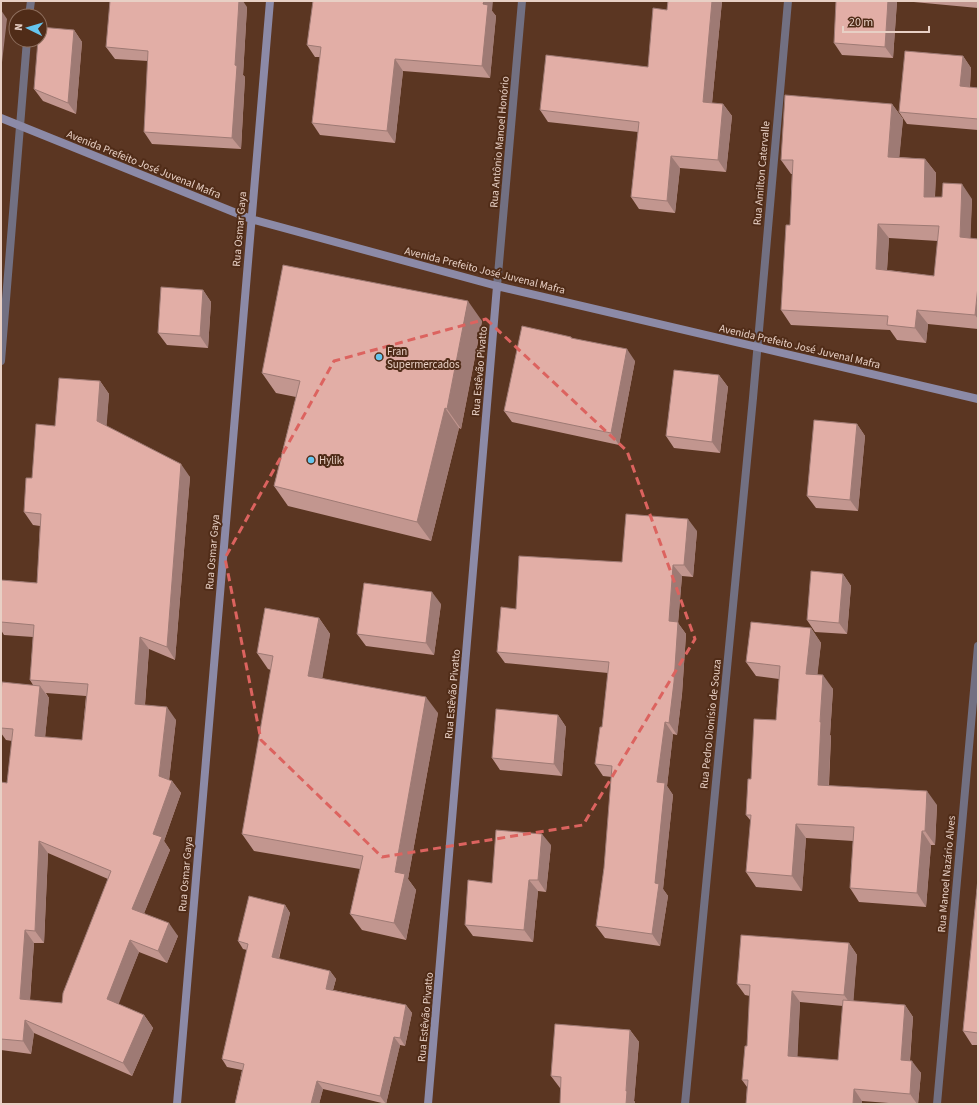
<svg xmlns="http://www.w3.org/2000/svg" width="979" height="1105" viewBox="0 0 979 1105" font-family="'Source Sans 3',sans-serif">
<style>
.lines{fill:none;stroke-linecap:round;stroke-linejoin:round}
.minor{stroke:#727082;stroke-width:8}
.secondary{stroke:#8c8aa7;stroke-width:8}
.wall{fill:#c2968f;fill-rule:evenodd}
.shaded-wall{fill:#9e7a74}
.building{fill:#e2aea6;stroke:#9e7a74;fill-rule:evenodd}
.marked{fill:none;stroke:#dc635f;stroke-width:3;stroke-dasharray:8 5;stroke-linejoin:round}
.poi-dot{fill:#65c5ee;stroke:#502c18;stroke-width:1.5}
.labels{text-anchor:middle;stroke-width:4;stroke-linejoin:round;paint-order:stroke}
.street-label{font-size:11px;fill:#e8d0c5;stroke:#502c18}
.poi-label{font-size:11px;fill:#e8d0c5;stroke:#502c18;text-anchor:start}
</style>
<rect width="100%" height="100%" fill="#5b3622"/>
<g class="lines">
<path class="minor" d="M29,16l2,-15
M497,286l25,-285
M1,361l26,-321
M685,1104l68,-706 35,-397
M937,1104l41,-458"/>
<path class="secondary" d="M1,118l250,101 246,67 481,113
M177,1104l93,-1103
M428,1104l69,-818"/>
</g>
<path class="wall" d="M668,1h54l-10,102 11,1 9,12 -6,56 -46,-4 -5,45 -36,-4 -8,-12 7,-65 -90,-10 -8,-12 108,-43 19,-57z
M897,1l-4,57 -51,-3 -8,-12z
M903,1h75v7z
M247,7l-4,68 2,2 -4,72 -89,-5 -8,-12 4,-71 -33,-2 -9,-12z
M492,11l4,5 -6,62 -87,-7 -8,72 -75,-8 -8,-12 8,-66h-5l-8,-12z
M74,30l8,12 -6,72 -33,-13 -9,-12z
M963,56l8,12 -1,19 8,1v42l-71,-6 -8,-12z
M892,104l11,15 -4,38 26,2 11,14 -1,24 37,2 -2,39 8,1v90l-50,-5 -2,19 -29,-3 -7,-10 -99,-5 -10,-15 9,-85 2,-51h-1l-10,-14zM889,238l49,3 -4,35 -47,-6z
M203,290l8,12 -3,46 -41,-3 -9,-12z
M482,321l-21,108 -2,-1 -28,113 -143,-35 -14,-20 22,-89 -20,-4 -14,-20z
M571,337l2,2 62,22 -16,84 -107,-23 -8,-11z
M719,375l9,12 -8,66 -46,-5 -8,-12z
M100,381l9,13 -3,32 84,51 -15,183 -26,-11 -4,56 31,15 -7,60 3,1 9,12 -17,48 6,9 -26,63 34,23 -11,27 -28,-11 -21,52 26,11 9,13 -21,48 -98,-43 -3,21 -30,-4v-263l6,-4 5,-42 -6,-1 -5,-7v-41l32,-7 -3,-5 3,-43 -29,-2 -3,-5v-50l36,3 3,-57 -7,-1 -9,-13 8,-34 23,-52zM46,693l40,3 -4,44 -37,-3 4,-39zM48,853l60,26 -46,124 -32,-3 4,-57h10z
M857,424l8,12 -7,75 -42,-3 -9,-12z
M697,531l-4,46 -11,-1 -4,47 8,11 -4,60 -5,41 -4,-1 -6,52 6,9 -10,94 5,7 -8,50 -55,-8 -9,-12 8,-58 8,-91 -9,-1 -8,-12 7,-37 6,-54 -103,-10 -8,-11 19,-43z
M843,574l8,12 -4,48 -32,-2 -8,-12z
M441,604l-7,51 -68,-9 -9,-12z
M319,618l11,16 -8,44 116,35 -30,166 8,11 -10,50 -44,-10 -12,-16 10,-45 -106,-18 -12,-17 29,-164 -3,-1 -11,-16z
M811,628l10,15 -4,32 16,14 -3,46 1,1 -2,50 108,19 -2,40h-4l-5,62 -67,-5 -9,-14 3,-47 -47,-3 -4,53 -46,-4 -10,-15 5,-51 -5,-6 5,-36 25,-59 3,-41 -23,-3 -10,-14z
M558,715l8,12 -4,49 -62,-6 -8,-12z
M551,845l-5,47 -8,-1 -5,51 -60,-6 -8,-11 27,-42z
M978,878v167h-6l-9,-14z
M285,905l5,8 -11,46 51,12 6,8 -3,11 73,15 6,8 -7,33 -5,-1 -14,59 -63,-15 -4,15h-84l7,-34 -15,-3 -5,-8 25,-109 -4,-1 -5,-8z
M849,943l8,12 -4,46 52,4 8,12 -3,44 11,12 -3,31h-16l-40,-3v3h-116l1,-17 -5,-7 5,-34 3,-50 -5,-1 -8,-11zM800,1002l43,4 -5,54 -41,-3z
M630,1030l9,12 -5,59 1,1v2h-75l1,-16h-1l-9,-12z"/>
<path class="shaded-wall" d="M239,1h4l4,6 -4,68 2,2 -4,72 -9,-11 3,-73z
M484,1h9l-1,10 4,5 -6,62 -8,-12z
M712,1h10l-11,112 -8,-11z
M888,1h9l-4,57 -8,-11z
M1,10l6,9 -6,52z
M74,30l8,12 -6,72 -8,-11z
M963,56l8,12 -2,30 -9,-12z
M395,59l8,12 -8,72 -8,-12z
M723,104l9,12 -6,56 -8,-12z
M892,104l11,15 -5,53 -10,-15z
M671,156l9,12 -5,45 -8,-12z
M925,159l11,14 -2,38 -10,-14z
M962,184l10,15 -2,53 -10,-15z
M878,224l11,14 -3,46 -10,-15z
M978,286v33l-3,-4z
M203,290l8,12 -3,46 -8,-12z
M468,301l14,20 -21,108 -14,-20z
M917,310l11,14 -2,19 -11,-15z
M627,349l8,12 -16,84 -8,-12z
M719,375l9,12 -8,66 -8,-11z
M100,381l9,13 -3,40 -9,-13z
M445,408l14,20 -28,113 -14,-19z
M857,424l8,12 -7,75 -8,-11z
M181,464l9,13 -15,183 -8,-13z
M688,519l9,12 -4,46 -9,-12z
M673,565l9,11 -4,47 8,11 -4,60 -5,41 -8,-12v-102z
M843,574l8,12 -4,48 -8,-11z
M432,592l9,12 -7,51 -8,-12z
M319,618l11,16 -10,58 -12,-16z
M811,628l10,15 -5,45 -10,-14z
M140,637l9,12 -5,67 -9,-12z
M823,675l10,14 -3,46 1,1 -3,63 -10,-14 2,-63z
M40,686l9,12 -5,50 -9,-12z
M426,697l12,16 -30,166 8,11 -10,50 -12,-17 1,-51z
M167,707l9,13 -8,69 -9,-13z
M558,715l8,12 -4,49 -8,-12z
M665,722l8,12 -6,52 6,9 -10,94 5,7 -8,50 -8,-12 3,-51 2,-101z
M172,781l9,12 -17,48 6,9 -29,71 -9,-12 21,-75z
M927,791l10,14 -2,40 -10,-14z
M796,824l10,14 -4,53 -10,-15z
M922,831l9,14 -5,62 -9,-14z
M542,834l9,11 -5,47 -8,-12z
M39,841l9,12 -4,90 -9,-12z
M529,880l9,11 -5,51 -9,-12z
M285,905l5,8 -13,52 -5,-8z
M169,923l9,13 -11,27 -9,-12z
M25,930l9,13 -5,68 -9,-12z
M130,940l9,12 -23,59 -9,-12z
M849,943l8,12 -4,52 -9,-12z
M330,971l6,8 -5,18 -5,-8z
M792,991l8,11 -3,66 -9,-12z
M406,1005l6,8 -7,33 -5,-8z
M905,1005l8,12 -4,54 -8,-11z
M144,1015l9,13 -21,48 -9,-13z
M25,1020l9,13 -3,21 -8,-13z
M630,1030l9,12 -5,59 1,1v2h-9v-13z
M394,1037l6,8 -14,59 -6,-8z
M912,1061l9,12 -3,31h-1l-7,-10z
M317,1081l6,8 -4,15h-8z
M854,1089l8,12v3h-9z"/>
<path class="building" d="M110,1h129l-4,64 2,1 -5,72 -88,-6 4,-81 -42,-4z
M313,1h171l-1,3 5,1 -6,61 -87,-7 -8,72 -75,-8 9,-76 -14,-2z
M668,1h44l-9,101 20,2 -5,56 -47,-4 -4,45 -36,-4 8,-75 -99,-12 6,-55 102,12 5,-59 14,2z
M836,1h52l-3,46 -51,-4z
M40,27l34,3 -6,73 -34,-14 4,-49h2z
M905,51l58,5 -3,30 18,2v31l-79,-7z
M785,95l107,9 -4,53 37,2 -1,38h18l1,-14 19,1 -2,53 18,2v47l-3,29 -58,-5 -2,18 -28,-3 1,-9 -107,-6 5,-85h4l3,-65h-12zM878,224l61,2 -5,50 -58,-7z
M283,265l185,36 -21,108 -2,-1 -28,114 -143,-36 26,-105 -38,-8z
M161,287l42,3 -3,46 -42,-3z
M522,326l49,11v1l56,11 -16,84 -107,-22z
M674,370l45,5 -7,67 -46,-6z
M59,378l41,3 -3,40 84,43 -14,183 -27,-10 -5,67 32,3 -8,69 13,5 -19,53 9,3 -30,72 37,14 -11,28 -28,-11 -23,59 37,16 -21,48 -98,-43 -2,21 -22,-2v-257l6,1 6,-54 -12,-1v-36l1,-10 38,4 -5,50 47,4 6,-56 -58,-4 4,-55 -33,-3v-42l36,3 4,-69 -17,-2 2,-34h6l4,-54 19,2zM39,841l72,30 -48,122 -1,10 -42,-4 5,-69 10,1z
M814,420l43,4 -7,76 -43,-4z
M626,514l62,5 -4,46h-11l-4,56 9,1 -4,60 -5,41 -4,-1 -8,60 8,1 -10,100 4,1 -7,50 -56,-8 8,-58 8,-102 -17,-2 5,-37h2l7,-65 -112,-10 4,-45 15,2 3,-53 103,6z
M811,571l32,3 -4,49 -32,-3z
M364,583l68,9 -6,51 -69,-9z
M265,608l54,10 -11,58 118,21 -31,175 10,2 -11,49 -44,-9 13,-58 -121,-22 31,-178 -16,-3z
M751,622l60,6 -5,46 17,1 -3,47h1l-3,63 109,6 -2,40h-3l-5,62 -67,-5 4,-61 -58,-3 -4,52 -46,-4 5,-57h-5l2,-36h3l3,-60 22,1 4,-54 -34,-4z
M496,709l62,6 -4,49 -62,-6z
M496,830l46,4 -4,46h-9l-5,50 -59,-5 3,-45 24,3z
M978,878v155l-15,-2z
M249,896l36,9 -13,52 58,14 -4,18 80,16 -6,33 -6,-1 -14,59 -63,-15 -6,23h-76l9,-40 -22,-5 26,-115 -10,-3z
M741,935l108,8 -5,52 -52,-4 -4,65 50,4 5,-60 62,5 -4,55 11,1 -2,33 -56,-5 -1,15h-107l2,-24h-6l3,-34h2l3,-61 -13,-1z
M555,1024l75,6 -4,61h1l-1,13h-66l1,-27 -10,-1v-1z"/>
<path class="marked" d="M486,319l141,132 68,188 -112,186 -201,32 -121,-117 -36,-182 109,-197z"/>
<g class="poi-dot">
<circle cx="379" cy="357" r="4"/>
<circle cx="311" cy="460" r="4"/>
</g>
<g class="labels">
<g class="street-label">
<text transform="translate(499 142) rotate(-85)" y="4">Rua Antônio Manoel Honório</text>
<text transform="translate(144 164) rotate(22)" y="4">Avenida Prefeito José Juvenal Mafra</text>
<text transform="translate(761 173) rotate(-85)" y="4">Rua Amilton Catervalle</text>
<text transform="translate(239 229) rotate(-85)" y="4">Rua Osmar Gaya</text>
<text transform="translate(485 270) rotate(14)" y="4">Avenida Prefeito José Juvenal Mafra</text>
<text transform="translate(800 346) rotate(13)" y="4">Avenida Prefeito José Juvenal Mafra</text>
<text transform="translate(479 371) rotate(-85)" y="4">Rua Estêvão Pivatto</text>
<text transform="translate(212 552) rotate(-85)" y="4">Rua Osmar Gaya</text>
<text transform="translate(452 694) rotate(-85)" y="4">Rua Estêvão Pivatto</text>
<text transform="translate(710 724) rotate(-84)" y="4">Rua Pedro Dionísio de Souza</text>
<text transform="translate(185 874) rotate(-85)" y="4">Rua Osmar Gaya</text>
<text transform="translate(946 874) rotate(-85)" y="4">Rua Manoel Nazário Alves</text>
<text transform="translate(425 1017) rotate(-85)" y="4">Rua Estêvão Pivatto</text>
</g>
<g class="poi-label">
<text x="387" y="355">Fran<tspan x="387" dy="13">Supermercados</tspan></text>
<text x="319" y="464">Hylik</text>
</g>
</g>
<rect width="979" height="1105" fill="none" stroke="#e8d0c5" stroke-width="4"/>
<g transform="translate(28 28) rotate(275)"><circle r="19" fill="#502c18" stroke="#8d6e5d"/>
<path d="M0-3L7 15L0 10L-7 15Z" fill="#65c5ee"/>
<text y="-6" font-size="11" font-weight="bold" text-anchor="middle" fill="#e8d0c5">N</text>
</g>
<path d="M843 26v6h86v-6" fill="none" stroke="#e8d0c5" stroke-width="2"/>
<text x="849" y="26" font-size="12" fill="#e8d0c5" stroke="#502c18" stroke-width="3" paint-order="stroke">20 m</text>
</svg>
